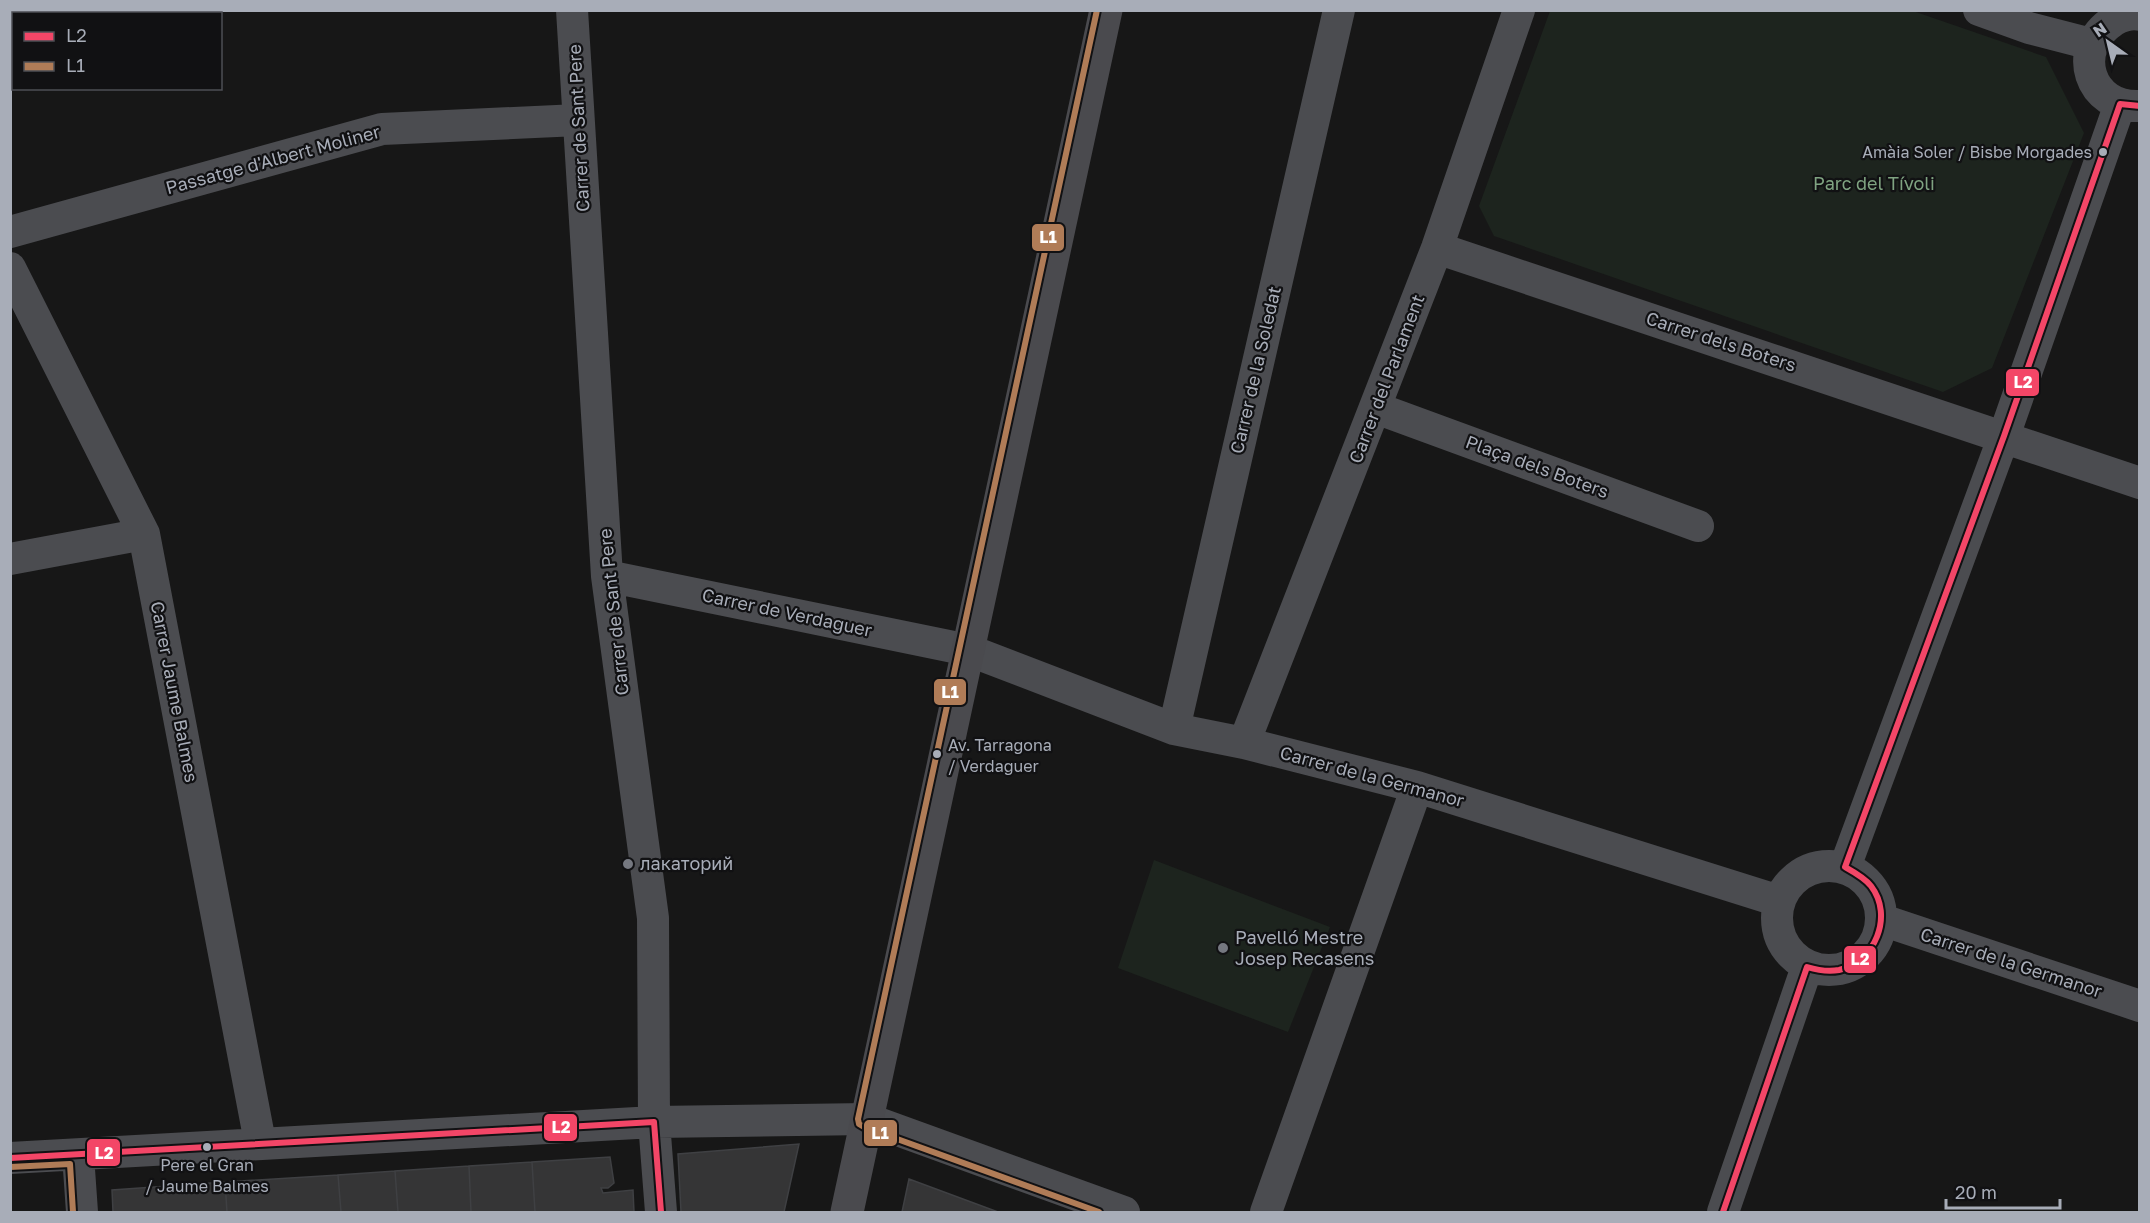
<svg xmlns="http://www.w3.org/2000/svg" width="2150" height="1223" viewBox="0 0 2150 1223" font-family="'Golos Text',sans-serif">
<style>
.green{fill:#1d241e}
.building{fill:#353536;stroke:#3f4043;stroke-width:1.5}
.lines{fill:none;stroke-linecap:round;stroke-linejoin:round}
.street{stroke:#4b4c50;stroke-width:32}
.secondary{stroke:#4a4a4e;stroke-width:33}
.bus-1-casing{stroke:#111113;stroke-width:10}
.bus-2-casing{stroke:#111113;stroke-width:10}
.bus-1{stroke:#f34667;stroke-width:6}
.bus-2{stroke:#b07c57;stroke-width:6}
.bus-dot{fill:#a8adb8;stroke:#111113;stroke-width:2}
.poi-dot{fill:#757880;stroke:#111113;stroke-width:2}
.labels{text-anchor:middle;stroke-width:4.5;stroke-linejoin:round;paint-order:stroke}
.bus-label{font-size:16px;fill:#a8adb8;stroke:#111113;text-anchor:end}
.street-label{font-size:18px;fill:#a8adb8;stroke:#111113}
.park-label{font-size:18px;fill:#7fa381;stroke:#111113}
.poi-label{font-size:18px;fill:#a8adb8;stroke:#111113;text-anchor:start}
.line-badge{stroke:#111113;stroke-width:2}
.badge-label{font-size:16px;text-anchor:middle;font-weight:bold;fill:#fff}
</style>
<rect width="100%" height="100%" fill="#171717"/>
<path class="green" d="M1550,11h363l133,46 38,76 -92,235 -49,24 -449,-156 -15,-30z
M1154,860l176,67 -42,105 -170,-64z"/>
<path class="building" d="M799,1144l-15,68h-103l-3,-58z
M610,1157l4,26 -6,5h-7l2,5 30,-3 1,22h-99l-3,-50z
M532,1162l3,50h-64l-2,-46z
M469,1166l2,46h-73l-3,-41z
M395,1171l3,41h-57l-3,-37z
M338,1175l3,37h-114l-2,-30z
M909,1179l89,33h-96z
M225,1182l2,30h-114l-1,-22z"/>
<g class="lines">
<path class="street" d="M572,10l35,566 46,342 1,204 7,90
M1979,10l50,18 62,16
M2140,15c-9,-2 -20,1 -27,6 -43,28 -24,88 27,85
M10,232l372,-103 196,-9
M1437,248l703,235
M10,268l134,266 116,608
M1376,408l322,118
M10,559l134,-25
M607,576l361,74 206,79 70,14 173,44 362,114
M1174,729l165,-719
M1244,743l193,-495 82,-238
M1777 918a52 52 0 1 1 104 0a52 52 0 1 1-104 0Z
M1845,867l159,-431 116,-332
M1882,920l258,86
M78,1155l4,57
M10,1158l644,-36 213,-3 257,93
M1266,1212l151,-425
M1723,1212l84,-245"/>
<path class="secondary" d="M847,1212l259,-1202"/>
<defs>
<path id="bus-1" d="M10,1158l644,-36 7,90
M1723,1212l84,-245c10,3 21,5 32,3 36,-8 55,-54 32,-84 -6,-8 -17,-14 -26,-19l159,-431 116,-332 20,2"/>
<path id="bus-2" d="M1097,10l-239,1109 1,5 5,3 235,85
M10,1167l60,-3 3,48"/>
</defs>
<use href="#bus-1" class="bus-1-casing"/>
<use href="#bus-2" class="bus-2-casing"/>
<use href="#bus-1" class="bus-1"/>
<use href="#bus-2" class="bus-2"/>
</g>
<g class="bus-dot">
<circle cx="2103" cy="152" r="5"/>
<circle cx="937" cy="754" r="5"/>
<circle cx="207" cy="1147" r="5"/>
</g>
<g class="poi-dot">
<circle cx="628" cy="864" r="6"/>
<circle cx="1223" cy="948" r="6"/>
</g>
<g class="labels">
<g class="bus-label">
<text x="2092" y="158">Amàia Soler / Bisbe Morgades</text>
<text x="948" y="751" text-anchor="start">Av. Tarragona<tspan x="948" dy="21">/ Verdaguer</tspan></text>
<text x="207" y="1171" text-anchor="middle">Pere el Gran<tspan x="207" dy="21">/ Jaume Balmes</tspan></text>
</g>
<g class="street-label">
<text transform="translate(579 128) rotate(-93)" y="6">Carrer de Sant Pere</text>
<text transform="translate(273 160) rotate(-15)" y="6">Passatge d'Albert Moliner</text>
<text transform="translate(1721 342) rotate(18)" y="6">Carrer dels Boters</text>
<text transform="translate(1256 370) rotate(-77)" y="6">Carrer de la Soledat</text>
<text transform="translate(1387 379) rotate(-69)" y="6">Carrer del Parlament</text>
<text transform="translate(1537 467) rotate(20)" y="6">Plaça dels Boters</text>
<text transform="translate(614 612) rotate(-96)" y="6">Carrer de Sant Pere</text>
<text transform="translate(787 613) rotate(12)" y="6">Carrer de Verdaguer</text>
<text transform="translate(174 692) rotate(79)" y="6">Carrer Jaume Balmes</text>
<text transform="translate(1372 777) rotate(15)" y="6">Carrer de la Germanor</text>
<text transform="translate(2011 963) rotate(18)" y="6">Carrer de la Germanor</text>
</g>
<g class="park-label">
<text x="1874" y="190">Parc del Tívoli</text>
</g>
<g class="poi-label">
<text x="640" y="870">лакаторий</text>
<text x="1235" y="944">Pavelló Mestre<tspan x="1235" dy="21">Josep Recasens</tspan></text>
</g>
</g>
<g class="line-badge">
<rect x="1031" y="223" width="34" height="29" rx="6" fill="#b07c57"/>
<rect x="2005" y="368" width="35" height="29" rx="6" fill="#f34667"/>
<rect x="933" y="678" width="34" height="28" rx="6" fill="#b07c57"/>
<rect x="1843" y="945" width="34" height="29" rx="6" fill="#f34667"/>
<rect x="543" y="1113" width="35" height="29" rx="6" fill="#f34667"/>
<rect x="863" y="1119" width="35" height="28" rx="6" fill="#b07c57"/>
<rect x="86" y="1138" width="35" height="29" rx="6" fill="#f34667"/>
</g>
<g class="badge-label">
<text x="1048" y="243">L1</text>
<text x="2023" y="388">L2</text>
<text x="950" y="698">L1</text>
<text x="1860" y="965">L2</text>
<text x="561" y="1133">L2</text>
<text x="880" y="1139">L1</text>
<text x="104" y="1159">L2</text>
</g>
<rect width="2150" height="1223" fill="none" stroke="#a8adb8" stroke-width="24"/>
<rect x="12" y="12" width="210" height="78" fill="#111113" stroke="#4d4f55" stroke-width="1.5"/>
<rect x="24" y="32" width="30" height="9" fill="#f34667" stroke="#4d4f55" stroke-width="1.5"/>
<text x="66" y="42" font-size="18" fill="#a8adb8">L2</text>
<rect x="24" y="62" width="30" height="9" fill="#b07c57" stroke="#4d4f55" stroke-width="1.5"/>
<text x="66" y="72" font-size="18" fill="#a8adb8">L1</text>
<g transform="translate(2108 42) rotate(326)" stroke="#111113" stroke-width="4.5" paint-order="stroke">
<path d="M0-4.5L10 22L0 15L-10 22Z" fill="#a8adb8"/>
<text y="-9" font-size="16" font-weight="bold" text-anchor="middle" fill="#a8adb8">N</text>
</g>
<path d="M1946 1199v9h114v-9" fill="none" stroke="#a8adb8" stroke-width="3"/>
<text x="1955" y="1199" font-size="18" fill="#a8adb8" stroke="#111113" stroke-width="4.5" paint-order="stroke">20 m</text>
</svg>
